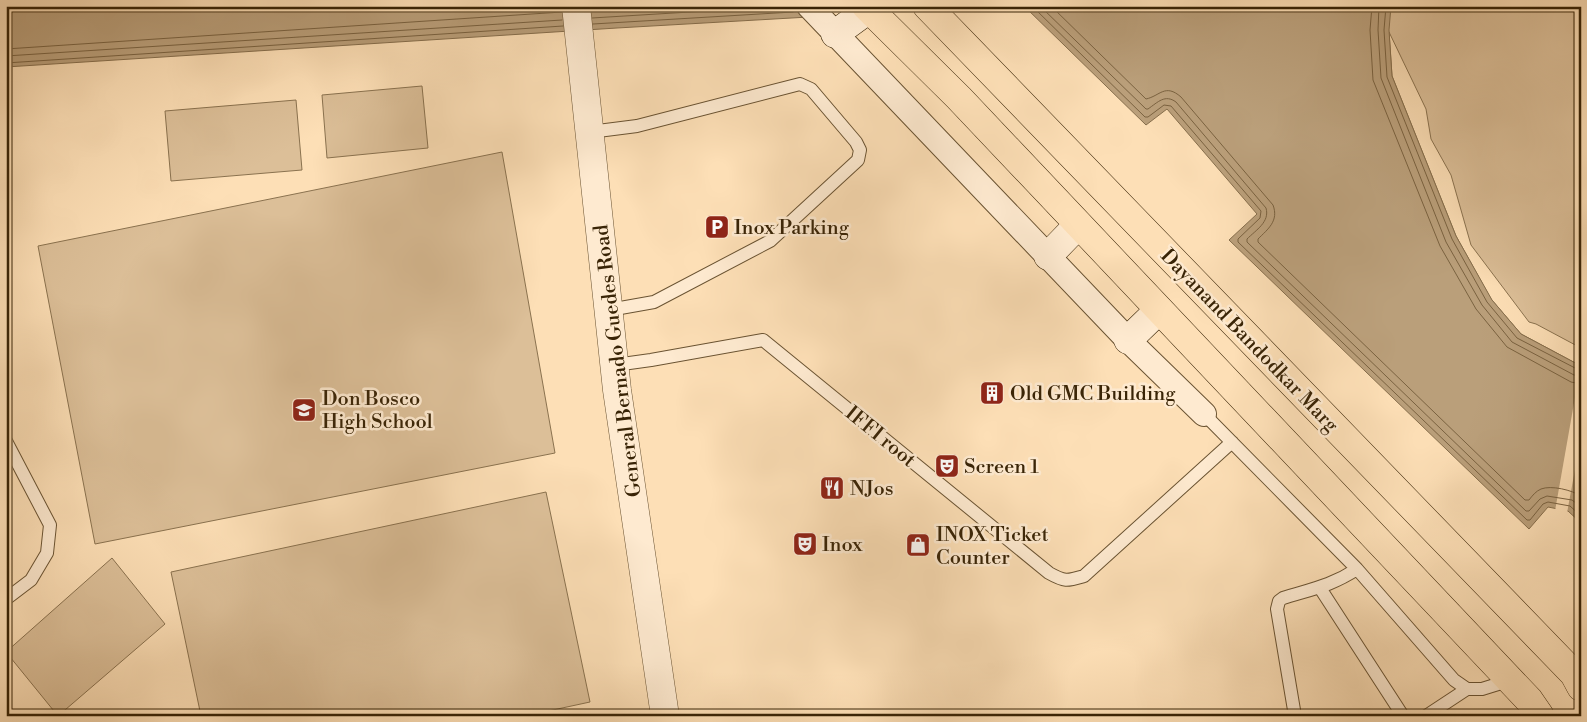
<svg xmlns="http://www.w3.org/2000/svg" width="1587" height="722" viewBox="0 0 1587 722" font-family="'Libre Bodoni',serif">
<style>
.green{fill:#dcbf98;stroke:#8a724f}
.water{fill:#ba9f7a;stroke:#866e4c}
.pier{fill:#fddfb6}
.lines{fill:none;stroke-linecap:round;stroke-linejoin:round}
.shore{stroke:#7a6240;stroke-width:1}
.service-casing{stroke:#6a5332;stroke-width:14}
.minor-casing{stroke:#6a5332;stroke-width:26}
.tertiary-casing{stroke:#6a5332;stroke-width:29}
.secondary-casing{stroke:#392406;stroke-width:29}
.primary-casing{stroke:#392406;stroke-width:29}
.service{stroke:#feead0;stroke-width:12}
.minor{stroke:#feead0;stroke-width:24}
.tertiary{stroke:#feead0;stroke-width:28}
.secondary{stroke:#feead0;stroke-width:28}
.primary{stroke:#fddfb6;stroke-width:28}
.labels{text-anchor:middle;stroke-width:5;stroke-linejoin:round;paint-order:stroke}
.poi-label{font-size:20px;fill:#392406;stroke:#feead0;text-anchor:start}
.street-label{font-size:20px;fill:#392406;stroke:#feead0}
</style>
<rect width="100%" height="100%" fill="#fddfb6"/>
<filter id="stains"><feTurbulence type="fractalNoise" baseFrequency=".004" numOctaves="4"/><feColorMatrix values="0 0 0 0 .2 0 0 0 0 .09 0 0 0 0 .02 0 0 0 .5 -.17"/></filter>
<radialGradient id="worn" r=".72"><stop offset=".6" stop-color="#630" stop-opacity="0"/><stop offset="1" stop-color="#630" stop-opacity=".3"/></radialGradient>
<path class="green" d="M1251,6h330v342l-45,-24 -7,-2 -58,-77 -20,-70 -20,-36 -5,-30 -37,-77 3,44 64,160 35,63 30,35 60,32v77z
M422,86l6,62 -101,10 -5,-63z
M296,100l6,70 -131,11 -6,-70z
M502,152l53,301 -460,91 -57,-298z
M546,492l44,210 -65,14h-324l-30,-144z
M112,558l53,66 -107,92 -52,-64z"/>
<path class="water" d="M6,6h792l11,11 -192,11 -611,39z
M1024,6h367l-2,24 3,46 64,160 36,64 29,34 60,32v157l-13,-12 -20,-4 -19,22 -300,-289 28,-26 -90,-105 -21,16z"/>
<path class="pier" d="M1577,386l4,1v50l-14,76 -12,-2z"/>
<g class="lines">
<path class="shore" d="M1032,6l113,111h3l16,-12 7,1 90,105 -1,7 -22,21v3l289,278h3l13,-16 5,-2 22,4 11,10
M1040,6l106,103h2c10,-7 17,-15 28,-7l90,106c4,14 -10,22 -19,31v3l279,269h3l11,-12 7,-3 25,4 9,7
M1051,6l95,93c14,-3 19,-16 35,-2l92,108c6,16 -5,24 -15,34v3l267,258h4c3,-4 7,-9 12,-11 10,-4 31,1 40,7
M1372,6l-2,24 3,50 67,166 36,63 31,38 64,35 10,2
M1379,6l-1,24 3,48 65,164 36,63 30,37 62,33 7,1
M1386,6l-2,24 3,47 65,162 35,63 30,36 60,31 4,1
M592,10l69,-4
M592,18l196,-12
M593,24l200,-12 2,-1v-5
M6,49l556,-37
M6,56l556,-36
M6,63l557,-37"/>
<defs>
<path id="service" d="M590,132l47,-6 163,-42 11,5 45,53 4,8 -2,10 -88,81 -116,61 -45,8
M615,365l36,-5 112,-20 286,233c16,9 18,8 35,3l148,-134
M1204,414l153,155 97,111 13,9h15l29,-9
M6,441l44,84 -3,28 -16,27 -25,19
M1320,588l83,128
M1295,716l-18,-107 2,-8 4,-3c29,-9 48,-12 74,-29
M1426,716l41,-27"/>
<path id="minor" d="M809,6l319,334 76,74"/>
<path id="tertiary" d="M576,6l41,384 48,326"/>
<path id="secondary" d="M835,34l34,-25
M1048,256l30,-31
M1128,340l31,-30"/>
<path id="primary" d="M866,6l93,92 570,602 11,16
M927,6l647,668 7,13"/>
</defs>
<use href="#service" class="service-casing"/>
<use href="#minor" class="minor-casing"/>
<use href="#tertiary" class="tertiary-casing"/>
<use href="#secondary" class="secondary-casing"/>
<use href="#primary" class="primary-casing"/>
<use href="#service" class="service"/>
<use href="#minor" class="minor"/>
<use href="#tertiary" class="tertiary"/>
<use href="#secondary" class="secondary"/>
<use href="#primary" class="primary"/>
</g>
<defs>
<symbol id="parking-square" viewBox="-11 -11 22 22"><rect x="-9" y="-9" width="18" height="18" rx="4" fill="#8f2418" stroke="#feead0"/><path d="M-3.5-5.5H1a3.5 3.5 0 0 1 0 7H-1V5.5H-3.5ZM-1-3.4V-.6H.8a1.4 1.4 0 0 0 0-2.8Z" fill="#fff"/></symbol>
<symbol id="building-square" viewBox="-11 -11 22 22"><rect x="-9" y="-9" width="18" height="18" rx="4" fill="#8f2418" stroke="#feead0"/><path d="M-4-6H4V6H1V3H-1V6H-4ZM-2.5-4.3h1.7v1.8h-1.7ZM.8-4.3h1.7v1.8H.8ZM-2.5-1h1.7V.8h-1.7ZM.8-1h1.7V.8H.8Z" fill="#fff"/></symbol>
<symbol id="school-square" viewBox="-11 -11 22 22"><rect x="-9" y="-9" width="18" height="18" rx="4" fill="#8f2418" stroke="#feead0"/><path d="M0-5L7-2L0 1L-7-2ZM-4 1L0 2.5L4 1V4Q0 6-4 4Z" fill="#fff"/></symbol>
<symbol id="theatre-square" viewBox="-11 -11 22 22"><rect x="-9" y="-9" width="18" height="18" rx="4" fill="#8f2418" stroke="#feead0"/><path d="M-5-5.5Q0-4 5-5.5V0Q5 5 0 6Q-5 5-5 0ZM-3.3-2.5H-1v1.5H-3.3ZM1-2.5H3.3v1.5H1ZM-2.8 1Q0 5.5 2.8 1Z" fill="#fff"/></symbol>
<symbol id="restaurant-square" viewBox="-11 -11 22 22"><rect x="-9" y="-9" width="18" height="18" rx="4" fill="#8f2418" stroke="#feead0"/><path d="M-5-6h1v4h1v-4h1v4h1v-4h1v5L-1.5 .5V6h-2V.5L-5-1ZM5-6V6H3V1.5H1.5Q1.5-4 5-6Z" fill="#fff"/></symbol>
<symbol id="shop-square" viewBox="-11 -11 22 22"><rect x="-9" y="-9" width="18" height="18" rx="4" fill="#8f2418" stroke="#feead0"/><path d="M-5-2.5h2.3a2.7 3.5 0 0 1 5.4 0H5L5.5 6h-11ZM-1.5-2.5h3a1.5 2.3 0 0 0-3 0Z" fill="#fff"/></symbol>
</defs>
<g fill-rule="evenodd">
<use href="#parking-square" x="703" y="213" width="28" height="28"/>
<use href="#building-square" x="978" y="379" width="28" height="28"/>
<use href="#school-square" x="290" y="396" width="28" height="28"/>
<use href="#theatre-square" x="933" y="452" width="28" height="28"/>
<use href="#restaurant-square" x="818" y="474" width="28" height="28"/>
<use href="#theatre-square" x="791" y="530" width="28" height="28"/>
<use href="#shop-square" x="904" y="531" width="28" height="28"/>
</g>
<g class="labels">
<g class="poi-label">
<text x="734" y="234">Inox Parking</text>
<text x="1010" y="400">Old GMC Building</text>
<text x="322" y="405">Don Bosco<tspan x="322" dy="23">High School</tspan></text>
<text x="964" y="473">Screen 1</text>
<text x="850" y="495">NJos</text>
<text x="936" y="541">INOX Ticket<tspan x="936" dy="23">Counter</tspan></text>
<text x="822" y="551">Inox</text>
</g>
<g class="street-label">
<text transform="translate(1250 340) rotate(46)" y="7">Dayanand Bandodkar Marg</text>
<text transform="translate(617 361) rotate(-97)" y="7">General Bernado Guedes Road</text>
<text transform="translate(881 436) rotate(39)" y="7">IFFI root</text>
</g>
</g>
<rect width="1587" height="722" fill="none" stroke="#fddfb6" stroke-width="25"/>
<rect x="8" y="8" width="1572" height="707" fill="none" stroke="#392406" stroke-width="2.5"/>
<rect x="12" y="12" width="1562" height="697" fill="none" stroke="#392406"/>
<rect width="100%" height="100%" filter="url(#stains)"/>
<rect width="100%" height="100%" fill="url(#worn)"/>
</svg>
